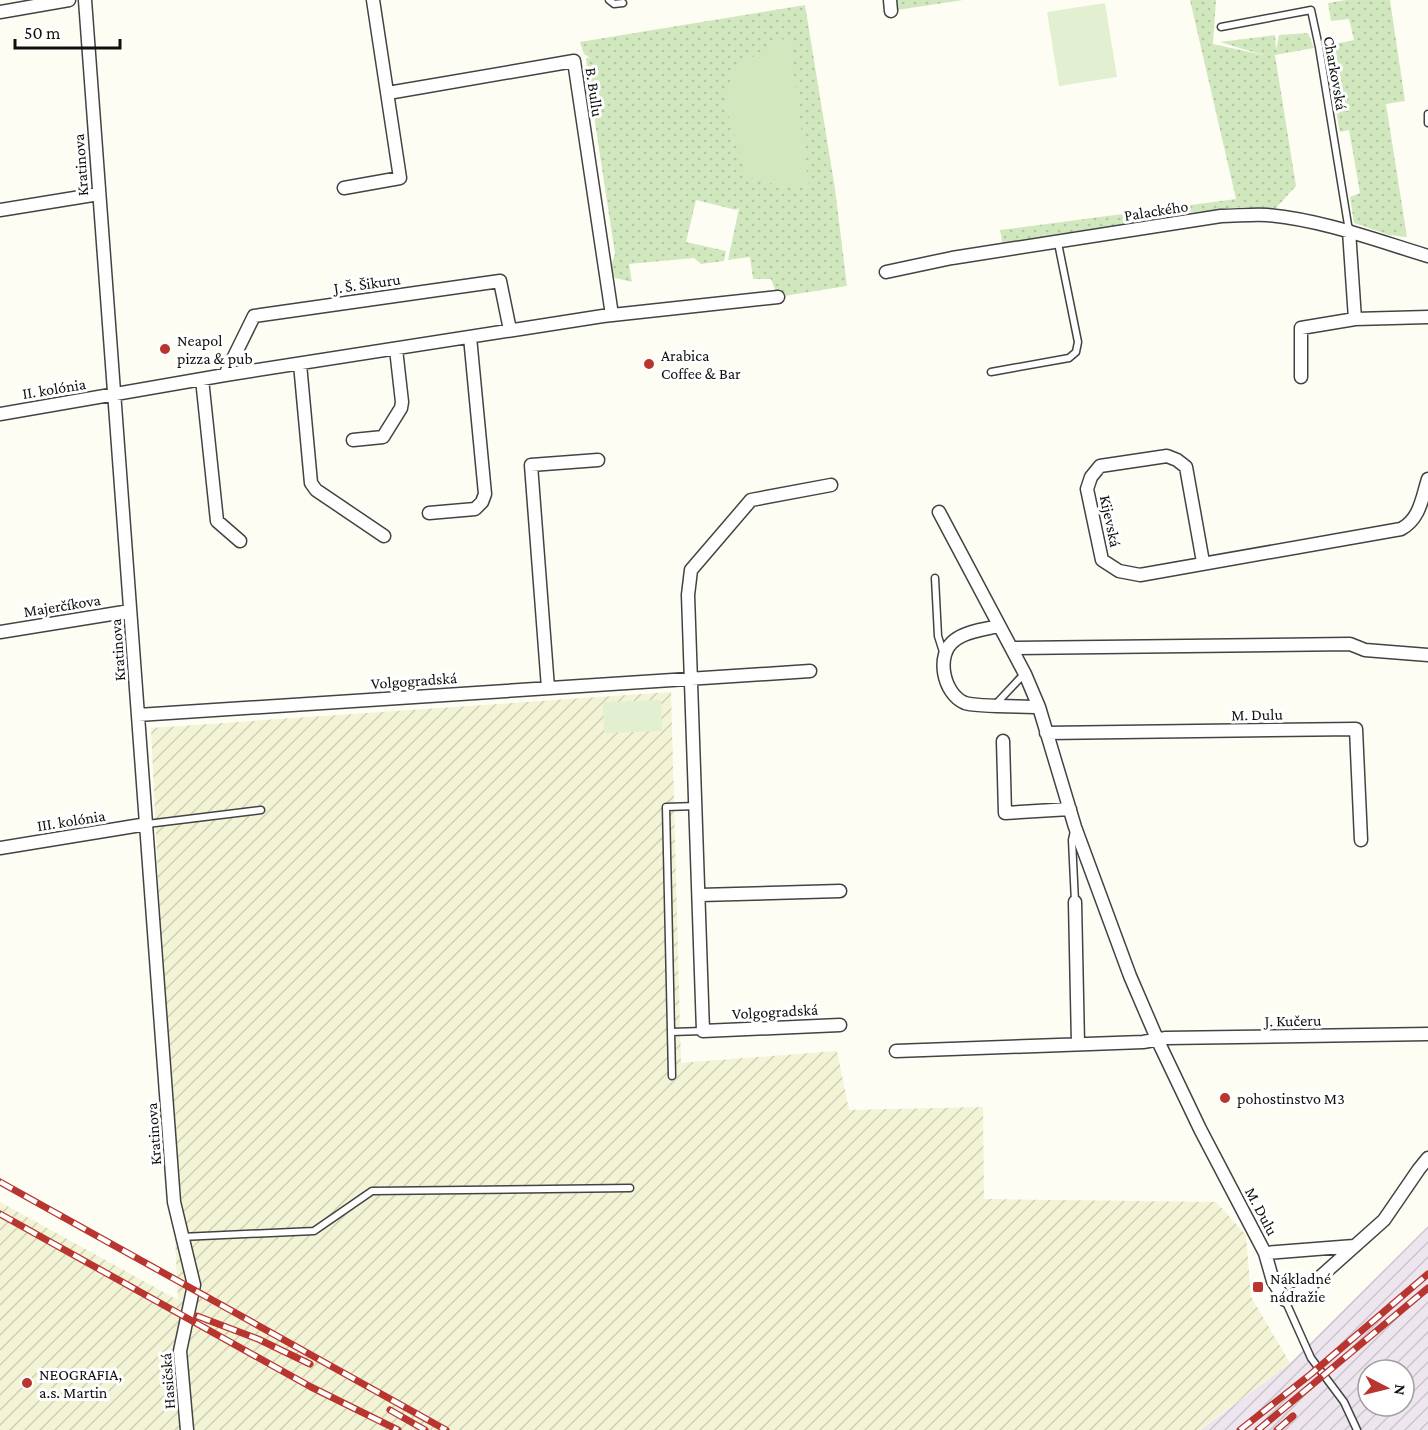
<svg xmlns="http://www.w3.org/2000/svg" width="1428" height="1430" viewBox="0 0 1428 1430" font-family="'Crimson Pro',serif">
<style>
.industrial{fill:url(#industrial-furrows);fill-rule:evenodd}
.farmland{fill:url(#farmland-furrows)}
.grass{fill:url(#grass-dots)}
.park{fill:#d1e8bf}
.pitch{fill:#e2efd0}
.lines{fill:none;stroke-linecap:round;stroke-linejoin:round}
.service-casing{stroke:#434343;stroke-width:9}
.minor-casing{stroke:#434343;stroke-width:15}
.service{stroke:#fff;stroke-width:6}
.minor{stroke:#fff;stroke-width:12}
.rail-casing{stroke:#b83530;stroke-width:7}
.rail{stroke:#fff;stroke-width:4.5;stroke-dasharray:14;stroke-linecap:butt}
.poi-dot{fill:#b83530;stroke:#fff;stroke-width:2}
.labels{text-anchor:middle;stroke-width:6;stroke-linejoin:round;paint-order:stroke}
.street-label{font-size:16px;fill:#101010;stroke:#fff}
.poi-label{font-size:16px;fill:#101010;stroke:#fff;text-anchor:start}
</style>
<defs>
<pattern id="industrial-furrows" width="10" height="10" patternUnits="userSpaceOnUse" patternTransform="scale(1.5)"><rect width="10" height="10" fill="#eee6ee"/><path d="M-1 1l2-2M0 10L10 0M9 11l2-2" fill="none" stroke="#cbc4cb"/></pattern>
<pattern id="farmland-furrows" width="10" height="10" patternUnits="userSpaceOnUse" patternTransform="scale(1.5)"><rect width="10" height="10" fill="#f3f3d5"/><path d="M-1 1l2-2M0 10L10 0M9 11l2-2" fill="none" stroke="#cfcfb6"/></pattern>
<pattern id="grass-dots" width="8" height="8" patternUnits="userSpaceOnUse" patternTransform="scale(1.5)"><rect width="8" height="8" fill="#d1e8bf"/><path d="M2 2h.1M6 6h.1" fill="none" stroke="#b2c6a3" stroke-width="1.8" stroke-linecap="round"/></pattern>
</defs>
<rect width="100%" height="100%" fill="#fefdf4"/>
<path class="industrial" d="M1428,1226v204h-228l90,-67zM1368,1370h36v36h-36z"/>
<path class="farmland" d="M671,692l10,371 156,-12 12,59 134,-3 1,92 232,3 30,33 5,62 39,66 -91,67h-1199v-228l178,98 -27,-572z"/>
<path class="grass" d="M894,0h69l-66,10z
M1190,0h26l-3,44 50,11 -43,-13 55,-7 1,15 3,-15 29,-2 6,15 -39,7 21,131 -23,25 -28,-4 -60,6 -182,33 -3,-16 236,-31z
M1346,0h44l15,101 -19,3 21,133 -18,-2 -35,-12 -4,-26 10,-4 -11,-63 -9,2 -10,-52 9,-5 -4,-31 19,-4 -5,-21 -18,2 -3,-18z
M805,5l30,184 12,97 -69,11 -7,-18h-18l-3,-22 -22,3 11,-52 -3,2 -40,-10 -10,42 40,9 -2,10 -23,3 -7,-6 -65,6 3,18 -17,-4 -5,-8 5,-16 -28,-184 -1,-12h4l-6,-4 -4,-12z"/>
<path class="park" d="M789,36l20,152 -26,-1 -36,-11 -22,-71 8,-37z"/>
<path class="pitch" d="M1105,3l12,74 -58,9 -12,-74z
M661,700l1,31 -58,2 -1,-31z"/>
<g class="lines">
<defs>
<path id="service" d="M609,0l5,4 9,-1
M1221,27l90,-17 8,37 30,184
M1428,114v9
M991,372l78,-14 7,-6 2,-10 -20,-99
M935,578l3,58 6,19
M995,705l29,-31
M147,824l114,-14
M1074,831l-2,9 3,62
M671,1032l32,-1
M672,1076l-6,-269 30,-1
M181,1237l133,-6 58,-40 258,-3
M1285,1300l26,58 33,44 13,28"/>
<path id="minor" d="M85,0l89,1202 20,83 -14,66 7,79
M890,0l1,11
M0,12l69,-12
M388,93l186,-32 38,254
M344,188l56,-10 -27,-178
M0,210l99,-16
M1349,231l6,88
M886,272l66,-14 269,-42c15,0 31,-2 46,-1 56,5 108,25 161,41
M300,364l11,119 5,7 68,46
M225,375l29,-59 7,-1 239,-34 10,49
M1301,377v-49l54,-9 73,-2
M202,379l15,142 23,20
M0,414l225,-39 378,-59 175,-19
M353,440l30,-3 18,-29 1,-6 -6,-53
M831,485l-80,15 -60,70 -3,25 15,436 137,-6
M939,512l86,162 14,33 36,120 55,149 28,65 42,88 65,124 8,28 12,19 25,-14 74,-66 35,-51 9,-11
M429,513l46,-4 7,-7 3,-8 -15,-157
M1203,562l-17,-95 -9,-7 -10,-4 -67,10 -9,11 -4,12 15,71 17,11 21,4 261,-46c19,-10 21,-31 27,-50
M999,626c-13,3 -33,5 -44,14 -20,14 -12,54 10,63 11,4 59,3 74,4
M0,632l130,-21
M1013,648l337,-4 15,6 63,5
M548,688l-17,-223 67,-5
M138,715l672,-44
M1046,733l310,-4 5,111
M1003,741l2,72 65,-4
M0,848l147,-24
M700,895l140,-4
M1075,902l3,142
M896,1051l247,-9 23,-4 262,-4
M1265,1253l89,-7"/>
</defs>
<use href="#service" class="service-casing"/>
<use href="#minor" class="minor-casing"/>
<use href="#service" class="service"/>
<use href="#minor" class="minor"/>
<defs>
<path id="rail" d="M0,1182l446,248
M0,1214l311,173 87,43
M197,1316l61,23 52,25
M390,1410l35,20
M1240,1430l71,-56 117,-100
M1258,1430l170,-142
M1277,1430l16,-14"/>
</defs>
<use href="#rail" class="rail-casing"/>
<use href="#rail" class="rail"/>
</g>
<g class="poi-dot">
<circle cx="165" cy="349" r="6"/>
<circle cx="649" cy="364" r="6"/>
<circle cx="1225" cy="1098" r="6"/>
<rect x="1252" y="1281" width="12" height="12" rx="3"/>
<circle cx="27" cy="1383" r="6"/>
</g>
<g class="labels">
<g class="street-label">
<text transform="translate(1336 73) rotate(80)" y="6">Charkovská</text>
<text transform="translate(595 92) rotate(82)" y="6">B. Bullu</text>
<text transform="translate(80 165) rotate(-94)" y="6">Kratinova</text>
<text transform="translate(1156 210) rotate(-9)" y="6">Palackého</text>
<text transform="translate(367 283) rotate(-8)" y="6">J. Š. Šikuru</text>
<text transform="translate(54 388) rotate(-9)" y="6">II. kolónia</text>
<text transform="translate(1111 521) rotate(78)" y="6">Kijevská</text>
<text transform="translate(62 605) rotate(-9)" y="6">Majerčíkova</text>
<text transform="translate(117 650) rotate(-94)" y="6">Kratinova</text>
<text transform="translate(414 680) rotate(-4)" y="6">Volgogradská</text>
<text transform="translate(1257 714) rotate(-1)" y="6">M. Dulu</text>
<text transform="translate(71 820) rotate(-9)" y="6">III. kolónia</text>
<text transform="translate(775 1011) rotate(-3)" y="6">Volgogradská</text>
<text transform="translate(1293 1020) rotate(-1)" y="6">J. Kučeru</text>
<text transform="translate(153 1134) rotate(-94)" y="6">Kratinova</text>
<text transform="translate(1262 1211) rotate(62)" y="6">M. Dulu</text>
<text transform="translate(167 1381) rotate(-94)" y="6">Hasičská</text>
</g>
<g class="poi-label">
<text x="177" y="346">Neapol<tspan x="177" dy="18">pizza &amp; pub</tspan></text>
<text x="661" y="361">Arabica<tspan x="661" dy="18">Coffee &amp; Bar</tspan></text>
<text x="1237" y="1104">pohostinstvo M3</text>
<text x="1270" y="1284">Nákladné<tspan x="1270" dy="18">nádražie</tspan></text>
<text x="39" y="1380">NEOGRAFIA,<tspan x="39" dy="18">a.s. Martin</tspan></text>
</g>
</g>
<g transform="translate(1386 1388) rotate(97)"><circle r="28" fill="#ffffff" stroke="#9f9f9f" stroke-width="1.5"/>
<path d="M0-4.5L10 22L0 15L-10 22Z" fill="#b83530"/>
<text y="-9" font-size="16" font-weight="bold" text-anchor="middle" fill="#101010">N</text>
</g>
<path d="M15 39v9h105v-9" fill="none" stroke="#101010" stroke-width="3"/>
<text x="24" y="39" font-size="18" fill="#101010" stroke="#ffffff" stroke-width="4.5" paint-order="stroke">50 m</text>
</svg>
